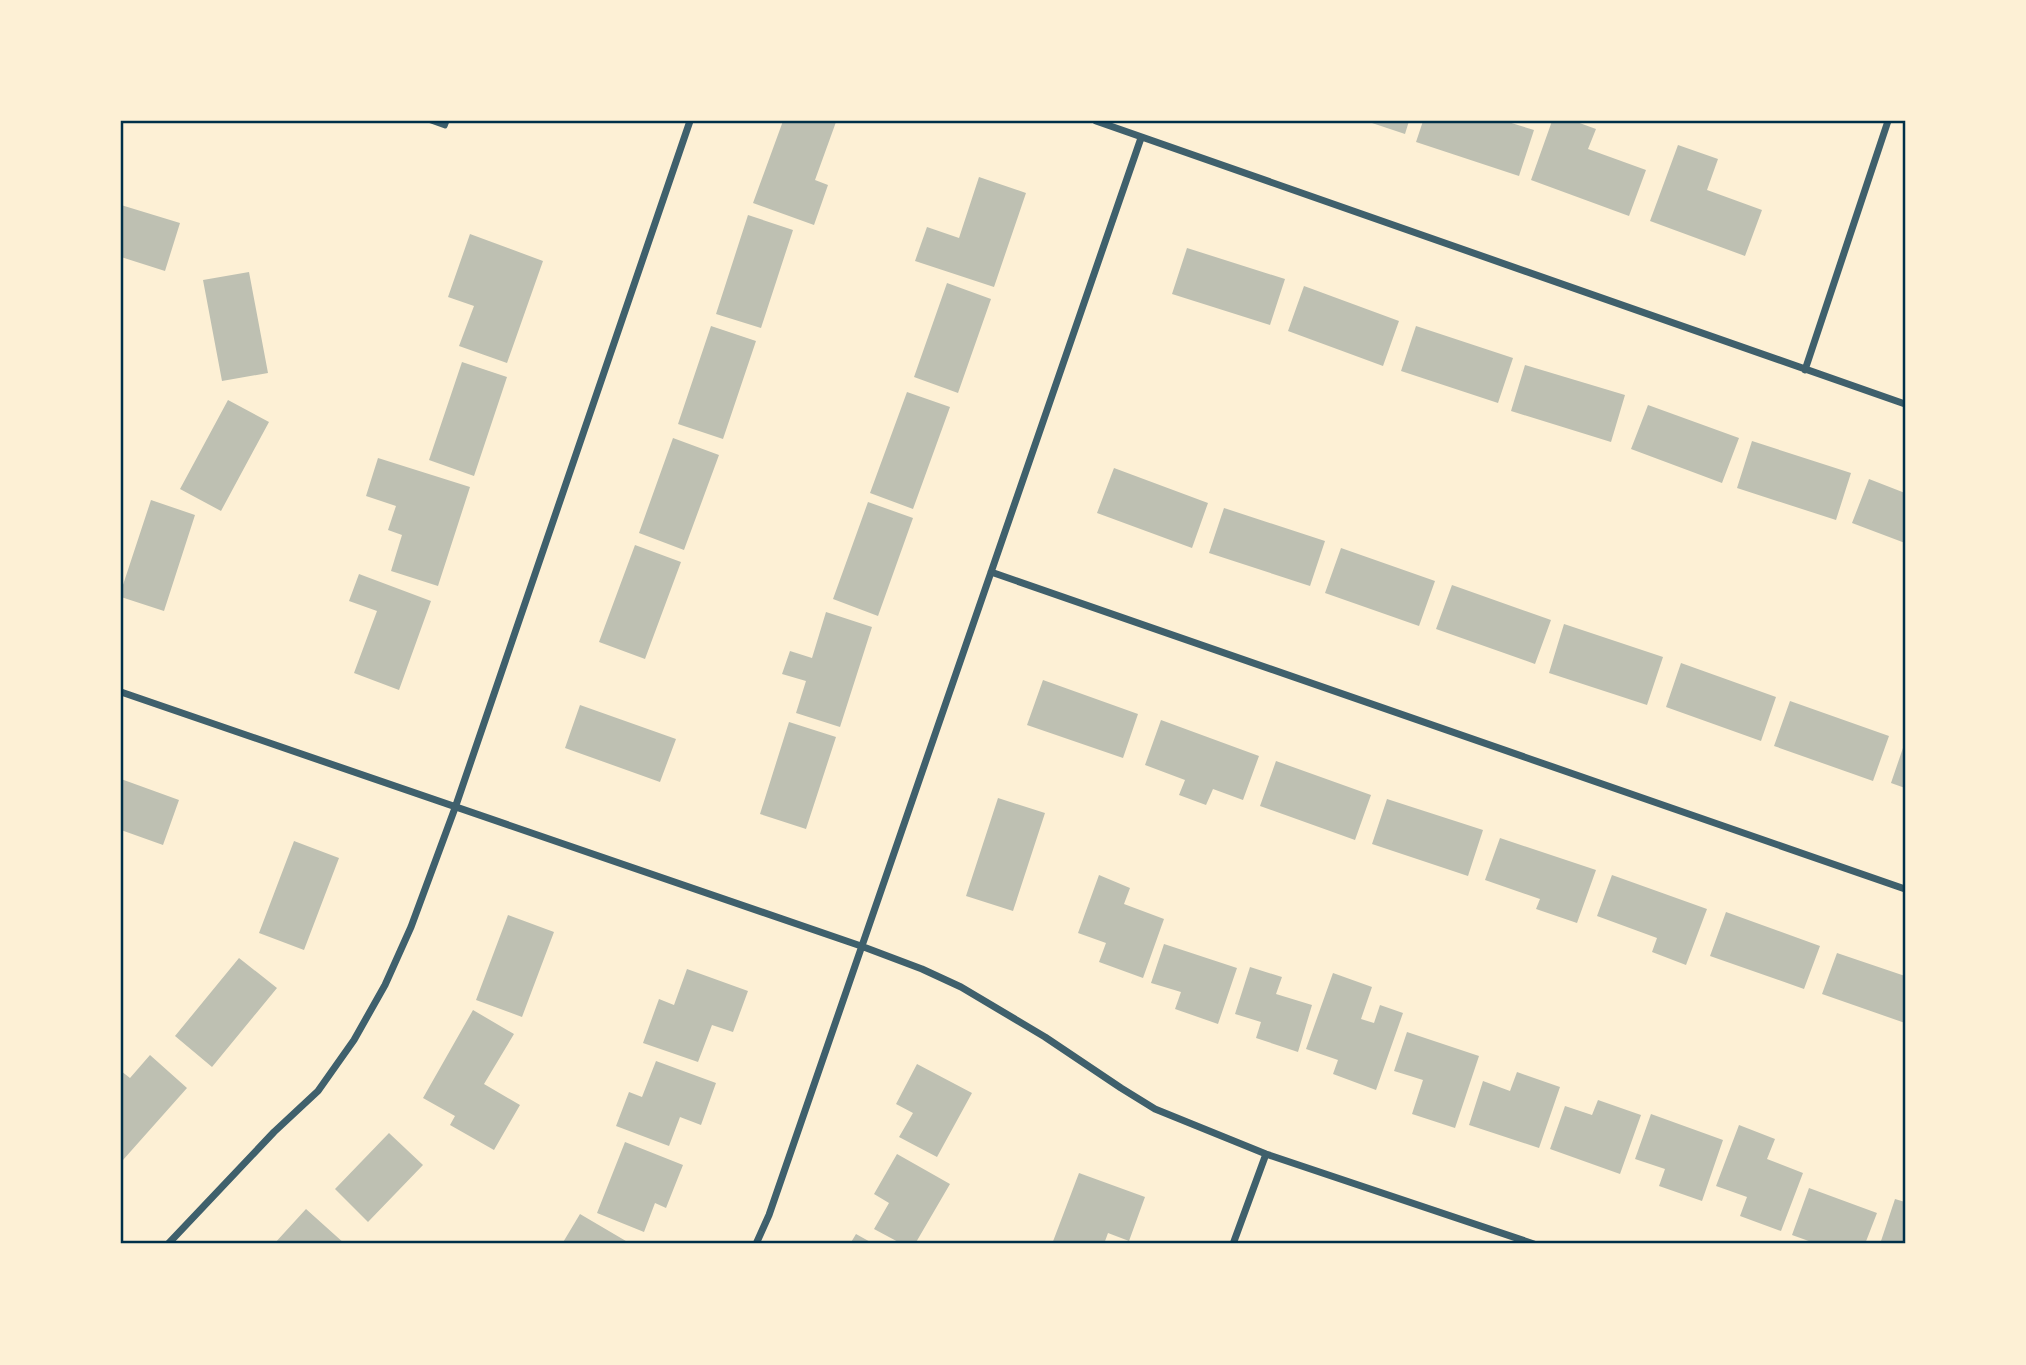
<svg xmlns="http://www.w3.org/2000/svg" width="2026" height="1365" viewBox="0 0 2026 1365" font-family="'Archivo Narrow',sans-serif">
<style>
.building{fill:#bec0b2}
.lines{fill:none;stroke-linecap:round;stroke-linejoin:round}
.service{stroke:#3f606c;stroke-width:5}
.minor{stroke:#3f606c;stroke-width:7}
.neatline{fill:none;stroke:#003049;stroke-width:2.5}
</style>
<rect width="100%" height="100%" fill="#fdf0d5"/>
<path class="building" d="M783,121h48l5,1 -21,58 13,5 -14,40 -61,-22z
M1366,121h43l-4,13z
M1423,121h82l29,9 -15,46 -103,-34z
M1552,121h22l22,8 -8,20 58,21 -17,46 -98,-36z
M1678,145l40,14 -11,31 55,20 -17,46 -95,-35z
M979,177l47,16 -32,94 -79,-26 12,-34 32,11z
M121,205l59,18 -15,48 -44,-14z
M748,215l45,15 -32,98 -45,-14z
M470,234l73,27 -36,102 -48,-17 15,-40 -26,-9z
M1187,248l98,31 -15,46 -98,-31z
M249,272l19,101 -46,8 -19,-101z
M947,283l44,16 -33,94 -44,-16z
M1304,286l95,35 -16,45 -95,-35z
M711,326l45,15 -33,98 -45,-15z
M1416,326l97,32 -15,45 -97,-32z
M462,362l45,15 -33,99 -45,-16z
M1525,365l100,30 -14,47 -100,-31z
M907,392l43,15 -37,102 -43,-16z
M228,400l41,22 -48,89 -41,-22z
M1648,405l91,33 -17,45 -91,-34z
M673,438l46,17 -35,95 -45,-17z
M1752,441l99,32 -15,47 -99,-32z
M378,458l92,29 -32,99 -47,-15 11,-36 -14,-5 8,-24 -30,-10z
M1114,468l94,35 -16,45 -95,-35z
M1869,479l36,14v50l-53,-20z
M151,500l44,15 -31,96 -43,-14v-6z
M868,502l45,16 -35,98 -45,-17z
M1224,508l101,33 -15,45 -101,-33z
M635,545l46,17 -36,97 -46,-17z
M1341,548l94,33 -16,45 -94,-33z
M359,574l72,27 -32,89 -45,-17 23,-62 -28,-10z
M1452,585l99,35 -16,44 -99,-35z
M826,612l46,15 -32,100 -44,-14 10,-32 -24,-7 8,-23 22,7z
M1564,624l99,33 -16,48 -98,-32z
M1681,663l95,34 -15,44 -95,-34z
M1043,680l95,34 -15,44 -96,-33z
M1790,701l99,35 -16,45 -99,-35z
M580,705l96,34 -16,43 -95,-34z
M1161,720l98,36 -16,44 -30,-11 -7,16 -27,-10 6,-15 -40,-15z
M789,722l47,15 -30,92 -46,-15z
M1905,742v46l-14,-5z
M1276,761l95,34 -16,45 -95,-34z
M121,779l58,21 -16,45 -42,-15z
M998,798l47,15 -32,98 -47,-15z
M1387,799l96,31 -15,46 -96,-32z
M1500,838l96,32 -19,53 -41,-14 4,-10 -55,-19z
M294,841l45,17 -35,92 -45,-17z
M1099,875l31,13 -6,16 40,15 -21,59 -44,-16 7,-19 -28,-10z
M1612,875l95,34 -21,56 -34,-13 5,-14 -60,-22z
M1726,912l94,34 -16,43 -94,-33z
M508,915l46,17 -32,85 -46,-17z
M1164,944l73,24 -19,56 -43,-15 6,-17 -30,-9z
M1837,953l68,23v47l-83,-29z
M239,958l38,30 -65,79 -37,-31z
M1250,967l32,10 -6,17 36,11 -14,47 -42,-14 5,-16 -26,-8z
M687,969l61,22 -15,41 -21,-7 -14,37 -55,-19 16,-44 15,6z
M1333,973l39,14 -11,32 13,4 6,-18 23,8 -27,77 -43,-16 5,-14 -32,-11z
M473,1010l41,24 -30,50 36,21 -26,45 -44,-25 5,-9 -32,-18z
M1407,1032l72,24 -24,72 -43,-14 11,-34 -29,-9z
M150,1055l37,33 -64,72 -2,-2v-87l9,7z
M656,1061l60,22 -15,42 -21,-8 -11,29 -53,-20 13,-34 13,5z
M917,1064l55,29 -35,64 -38,-20 14,-24 -17,-9z
M1517,1072l43,15 -21,61 -70,-23 14,-44 27,10z
M1598,1100l43,15 -21,59 -70,-25 15,-43 27,9z
M1651,1114l72,26 -21,61 -43,-15 6,-17 -30,-10z
M1739,1125l36,14 -8,20 36,14 -22,58 -41,-15 7,-19 -31,-11z
M389,1133l34,32 -55,57 -33,-33z
M625,1142l58,23 -17,43 -11,-5 -11,29 -47,-19z
M897,1154l53,30 -35,60h-13l-28,-15 15,-26 -15,-9z
M1079,1173l66,24 -16,44 -21,-8 -4,11h-52z
M1809,1188l68,25 -12,31h-48l-25,-9z
M1895,1199l10,3v42h-25z
M306,1209l39,35h-71z
M580,1214l51,30h-69z
M856,1234l18,10h-24z"/>
<g class="lines">
<path class="service" d="M431,121l14,5 2,-5"/>
<path class="minor" d="M1096,121l809,283
M1805,370l83,-249
M991,572l914,317
M121,692l740,254 61,23 39,18 84,50 76,51 34,21 111,45 268,90
M168,1244l106,-112 44,-41 36,-51 31,-55 26,-58 44,-119 235,-687
M756,1244l13,-29 372,-1077
M1233,1244l33,-90"/>
</g>
<rect width="2026" height="1365" fill="none" stroke="#fdf0d5" stroke-width="245"/>
<rect x="122" y="122" width="1782" height="1120" class="neatline"/>
</svg>
